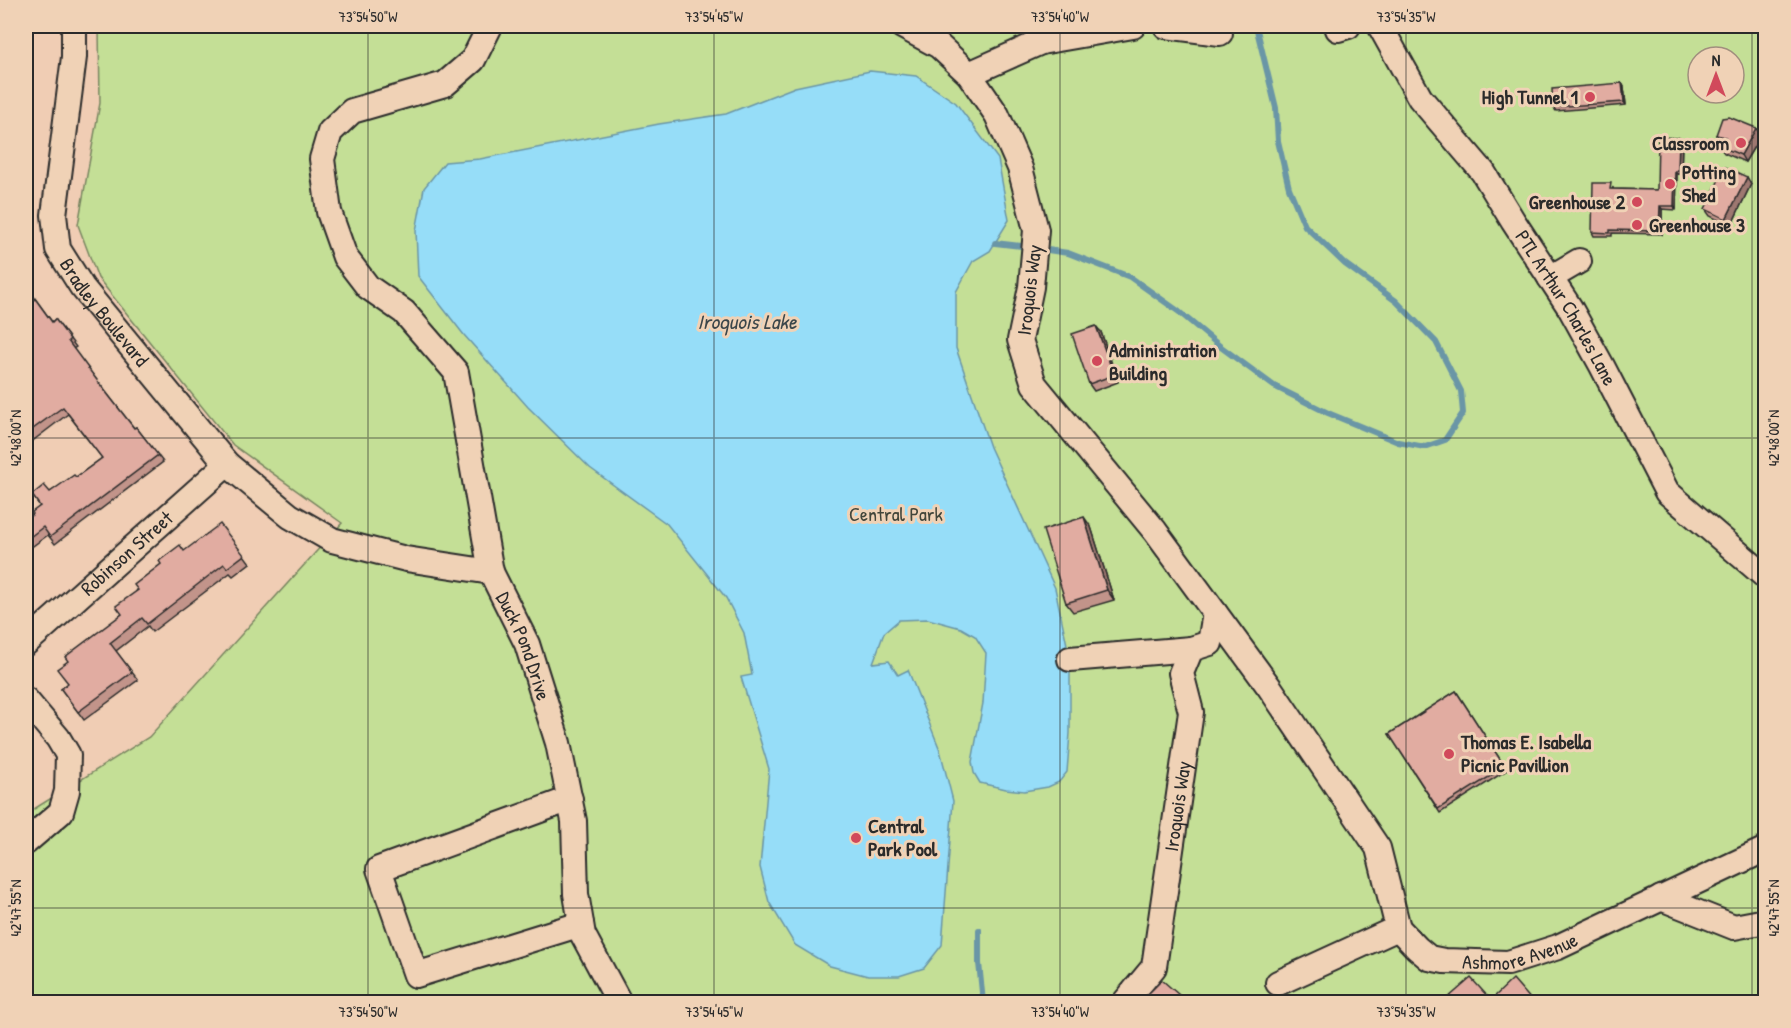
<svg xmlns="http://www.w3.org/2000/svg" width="1791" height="1028" viewBox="0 0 1791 1028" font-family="'Patrick Hand',sans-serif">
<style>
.green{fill:#c4df96;stroke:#788560;stroke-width:1.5;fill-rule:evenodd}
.water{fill:#96ddf8;stroke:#6b96a6;stroke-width:1.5}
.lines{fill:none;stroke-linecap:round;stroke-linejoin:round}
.stream{stroke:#6b96a6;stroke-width:6}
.minor-casing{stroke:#2b2b2b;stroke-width:28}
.minor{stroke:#f0d2b6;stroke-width:24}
.wall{fill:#c2948a;stroke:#2b2b2b;stroke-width:1.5}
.shaded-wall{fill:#9e7871;stroke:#2b2b2b;stroke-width:1.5}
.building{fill:#e1aca1;stroke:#2b2b2b;stroke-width:1.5}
.ticks{fill:none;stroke:#2b2b2b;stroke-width:1.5;stroke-opacity:0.45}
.poi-dot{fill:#d1495b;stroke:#f0d2b6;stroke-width:2}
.labels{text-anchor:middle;stroke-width:6;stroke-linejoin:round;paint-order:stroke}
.poi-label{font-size:20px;font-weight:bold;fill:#2b2b2b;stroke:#f0d2b6;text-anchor:start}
.street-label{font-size:20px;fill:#2b2b2b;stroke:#f0d2b6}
.park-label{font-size:20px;fill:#42463b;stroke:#f0d2b6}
.water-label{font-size:21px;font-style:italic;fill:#3b464a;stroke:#f0d2b6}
.neatline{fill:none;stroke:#2b2b2b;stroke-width:2}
.ticks-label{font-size:15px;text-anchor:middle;fill:#2b2b2b}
</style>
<rect width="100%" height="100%" fill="#f0cdb4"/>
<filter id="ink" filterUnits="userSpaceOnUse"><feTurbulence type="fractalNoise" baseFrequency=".0167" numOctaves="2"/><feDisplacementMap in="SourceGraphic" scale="12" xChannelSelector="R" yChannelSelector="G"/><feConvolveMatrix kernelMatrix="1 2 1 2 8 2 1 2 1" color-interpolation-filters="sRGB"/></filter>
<g filter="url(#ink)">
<path class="green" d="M99,26h1666v976h-1739v-188l123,-77 193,-214 -109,-78 -135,-167 -20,-53 22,-122zM1698,57h36v36h-36z"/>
<path class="water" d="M870,71l46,5 40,27 42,56 11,61 -19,31 -17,10 -17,31v56l34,99 65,141 15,71v74l-3,39 -8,10 -11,5 -24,4 -18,-2 -26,-6 -6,-10 -2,-11 11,-59 3,-50 -11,-17 -14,-8 -33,-9 -29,1 -15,13 -11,30 16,-2 9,14 10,-5 32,80 13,51 -11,144 -18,23 -25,8h-31l-38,-10 -35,-21 -26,-43 -9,-35 9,-98 -28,-92 11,-2 -8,-42 -18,-35 -59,-74 -77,-56 -62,-61 -64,-72 -46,-59 -2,-45 8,-43 21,-26 35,-3 179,-35 67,-10 69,-27z"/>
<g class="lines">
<path class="stream" d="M995,243l35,4
M1041,249l27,4 62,24 48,34 43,36 53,39 54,27 70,29 27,5 20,-7 18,-27 -2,-22 -25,-49 -40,-41 -51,-37 -40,-38 -16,-38 -11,-47 -2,-33 -20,-82
M979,930v33l4,39"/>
<defs>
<g id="minor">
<path id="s1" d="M74,26v31l-20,158 4,34 24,38 145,177 63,52 42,24 74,19 85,13 36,72 31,99 16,78 2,73 7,41 36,67"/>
<path d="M490,26l-17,34 -28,24 -93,27 -22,21 -8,27 7,53 16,45 23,30 36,25 52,60 35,200"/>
<path d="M902,26l37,20 30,28 28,41 23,53 16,62 -5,57 -11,53 14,44 121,147 115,157 108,160 20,80"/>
<path d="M1166,26l54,7"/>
<path d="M1337,26l1,3 10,-3"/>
<path id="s2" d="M1380,26l40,72 63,74 30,49 57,87 32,58 65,126 99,85"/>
<path d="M1041,42l92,-16"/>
<path d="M969,74l72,-32 -7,-16"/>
<path d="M1550,278l29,-17"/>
<path id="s3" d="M26,643l201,-179"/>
<path d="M1070,659l121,-10"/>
<path d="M26,700l32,38 10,17 -1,36 -6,21 -35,30"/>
<path d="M570,799l-191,70 37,106 165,-51"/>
<path d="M1661,898l73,29 32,-6"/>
<path id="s4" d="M1278,983l120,-55 19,20 12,10 15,3 64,2 50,-16 208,-98"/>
<path id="s5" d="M1125,1002l29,-35 37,-255 -10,-39 10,-24 19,-6 5,-30"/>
</g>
</defs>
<use href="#minor" class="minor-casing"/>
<use href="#minor" class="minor"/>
</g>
<path class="wall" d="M1622,83l2,4 2,18 -70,6 -3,-4z
M1756,128l5,7 -16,27 -21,-9 -5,-7 3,-4h-1l-5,-7z
M1679,138l3,3 -1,33h-4l-1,36 -14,-1v25l-50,-1v3h-18l-2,-4 21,-45v2l44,1z
M1747,177l4,7 -20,42 -21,-10 -5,-7z
M26,286l26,36 3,-3 21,28 -3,2 29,38 32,41 2,-1 27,35 -108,82 -7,-9 -22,16v-31l7,-6 7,-8 -8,-11 18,-3 26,-15 26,-19 -34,-44 -42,32z
M1101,332l17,50 -24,9 -5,-7z
M1091,527l23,73 -41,12 -7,-9z
M184,551l60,4 6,8 -17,13 -3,-3 -78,59 -4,-6 -32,25 22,29 -54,40 -23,-31 7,-5v-23l54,-47 15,-24z
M1456,691l51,79 -67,43 -51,-79z"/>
<path class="shaded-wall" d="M26,68l3,5 -3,28z
M1622,83l2,4 2,18 -2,-3z
M1756,128l5,7 -16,27 -4,-7z
M1679,138l3,3 -1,33 -3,-3z
M1675,171l2,3 -1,36 -2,-4z
M1747,177l4,7 -20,42 -5,-7z
M1660,206l2,3v25l-3,-3z
M1096,326l5,6 17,50 -4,-7z
M1084,517l7,10 23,73 -7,-10z"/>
<path class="building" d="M1622,83l2,19 -71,5 -1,-18z
M1729,117l27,11 -15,27 -22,-9 6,-9 -9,-2 6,-17z
M1658,137l21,1 -1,33h-3l-1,35h-14l-1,25 -49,-1v3l-18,-1 1,-49h18l-1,6 47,1z
M1725,167l22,10 -21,42 -21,-10z
M26,286l26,36 3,-3 15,20 -2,2 34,46 32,41 2,-1 22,28 -108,82 -7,-10 -17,13v-20l7,-6 -1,-2 8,-6 -8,-11 12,-10 6,7 24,-17 2,2 26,-19 -39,-51 -37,27z
M1096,326l18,49 -25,9 -17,-50z
M1084,517l23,73 -41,13 -23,-73z
M220,524l24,31 -17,13 -3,-4 -77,60 -5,-6 -32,25 22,29 -54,40 -17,-23 7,-6 -11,-14 11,-8 -3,-4 57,-43 -6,-8 22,-16 -4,-5 27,-21 -2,-3 21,-16 4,6z
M1456,691l49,76 -67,42 -49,-75z
M1471,978l20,22 -3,2h-36l-4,-4z
M1513,979l20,23h-40l-2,-2z
M1162,980l25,22h-47z"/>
</g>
<path class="ticks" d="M368,26v976M714,26v976M1060,26v976M1406,26v976M1752,26v976M26,438h1740M26,908h1740"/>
<g class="poi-dot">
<circle cx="1590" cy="97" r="6"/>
<circle cx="1741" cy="143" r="6"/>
<circle cx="1670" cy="184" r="6"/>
<circle cx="1637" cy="202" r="6"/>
<circle cx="1637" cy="225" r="6"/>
<circle cx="1097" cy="361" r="6"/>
<circle cx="1449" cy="754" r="6"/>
<circle cx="856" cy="838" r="6"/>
</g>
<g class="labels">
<g class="poi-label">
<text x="1578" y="104" text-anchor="end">High Tunnel 1</text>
<text x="1729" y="150" text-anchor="end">Classroom</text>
<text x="1682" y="179">Potting<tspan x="1682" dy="23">Shed</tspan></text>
<text x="1625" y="209" text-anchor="end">Greenhouse 2</text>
<text x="1649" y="232">Greenhouse 3</text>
<text x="1109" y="357">Administration<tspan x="1109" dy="23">Building</tspan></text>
<text x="1461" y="749">Thomas E. Isabella<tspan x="1461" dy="23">Picnic Pavillion</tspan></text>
<text x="868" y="833">Central<tspan x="868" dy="23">Park Pool</tspan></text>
</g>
<g class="street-label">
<text transform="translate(1029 290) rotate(-83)" y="7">Iroquois Way</text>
<text dy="7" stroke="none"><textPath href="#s2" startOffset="339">PTL Arthur Charles Lane</textPath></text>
<text dy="7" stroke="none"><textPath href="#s1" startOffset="303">Bradley Boulevard</textPath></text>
<text dy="7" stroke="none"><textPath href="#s3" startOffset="135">Robinson Street</textPath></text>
<text dy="7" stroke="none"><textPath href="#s1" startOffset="872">Duck Pond Drive</textPath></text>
<text dy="7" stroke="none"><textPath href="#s5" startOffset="208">Iroquois Way</textPath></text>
<text dy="7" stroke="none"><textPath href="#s4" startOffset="268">Ashmore Avenue</textPath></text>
</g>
<g class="park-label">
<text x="896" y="521">Central Park</text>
</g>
<g class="water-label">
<text x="747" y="329">Iroquois Lake</text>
</g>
</g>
<rect width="1791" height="1028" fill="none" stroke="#f0d2b6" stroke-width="66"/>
<g transform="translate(1716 75)"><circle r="28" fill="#f0d2b6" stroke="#a18f7e" stroke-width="1.5"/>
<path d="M0-4.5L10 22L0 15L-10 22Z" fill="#d1495b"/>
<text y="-9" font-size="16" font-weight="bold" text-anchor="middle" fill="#2b2b2b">N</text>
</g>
<rect x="33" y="33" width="1725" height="962" class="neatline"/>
<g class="ticks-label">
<text x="368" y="22">73°54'50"W</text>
<text x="714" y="22">73°54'45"W</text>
<text x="1060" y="22">73°54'40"W</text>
<text x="1406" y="22">73°54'35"W</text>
<text transform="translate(16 438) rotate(-90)" y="5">42°48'00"N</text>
<text transform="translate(1774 438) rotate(-90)" y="5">42°48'00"N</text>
<text transform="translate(16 908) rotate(-90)" y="5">42°47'55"N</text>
<text transform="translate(1774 908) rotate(-90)" y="5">42°47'55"N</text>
<text x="368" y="1017">73°54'50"W</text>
<text x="714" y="1017">73°54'45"W</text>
<text x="1060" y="1017">73°54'40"W</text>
<text x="1406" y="1017">73°54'35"W</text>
</g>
</svg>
